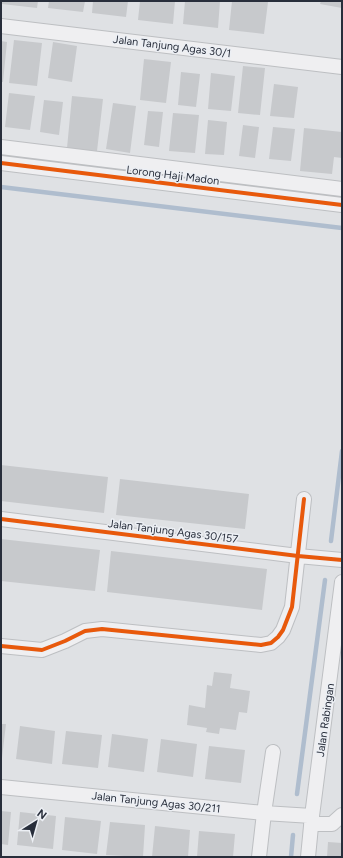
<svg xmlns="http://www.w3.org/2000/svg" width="343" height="858" viewBox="0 0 343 858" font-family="Figtree,sans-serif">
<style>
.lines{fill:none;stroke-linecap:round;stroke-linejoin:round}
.stream{stroke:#afbdce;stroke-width:4.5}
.building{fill:#c7c9cc}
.minor-casing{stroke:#bdbfc2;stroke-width:16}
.minor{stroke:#efeff1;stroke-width:14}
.cycleway-casing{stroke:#eceff4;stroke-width:6}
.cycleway{stroke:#e8590c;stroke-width:4}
.labels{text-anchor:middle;stroke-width:3;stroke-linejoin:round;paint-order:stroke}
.street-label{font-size:11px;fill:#282e3b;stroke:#eceff4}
</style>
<rect width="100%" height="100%" fill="#dfe1e4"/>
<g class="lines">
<path class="stream" d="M1,187l341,41
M331,541l11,-90
M297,794l28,-214
M291,857l2,-22"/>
</g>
<path class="building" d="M2,1h36l-1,7 -35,-4z
M49,1h36l-2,11 -35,-4z
M93,1h35l-2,16 -34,-4z
M140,1h35l-2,23 -35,-4z
M185,1h35l-2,27 -35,-4z
M232,1l36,1 -4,32 -35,-4z
M321,1h21v7l-22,-4z
M14,40l28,3 -5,43 -28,-3z
M1,41l6,1 -4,40h-2z
M53,42l24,4 -5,36 -24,-4z
M144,59l27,3 -5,41 -26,-3z
M243,66l22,2 -5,47 -22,-2z
M181,72l19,2 -4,33 -18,-2z
M211,73l24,3 -4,35 -23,-2z
M274,84l24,3 -4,31 -24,-2z
M9,93l26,3 -5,34 -25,-3z
M72,96l31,3 -6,52 -30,-3z
M44,100l19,2 -4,33 -19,-3z
M113,103l23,3 -6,47 -24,-4z
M148,111l15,1 -4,35 -15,-2z
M173,113l26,2 -4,38 -26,-2z
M208,120l19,2 -3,33 -19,-1z
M243,125l16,2 -4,31 -16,-2z
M273,127l22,2 -4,32 -22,-2z
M304,128l38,4v26l-8,-1 -2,17 -32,-3z
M1,465l107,12 -4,36 -103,-12z
M120,479l129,15 -4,35 -129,-14z
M1,539l99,11 -5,41 -94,-10z
M111,551l156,18 -5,41 -155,-18z
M214,672l18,2 -2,14 20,3 -3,22 -8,-1 -3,18 -16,-2 -1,6 -13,-2 1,-4 -20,-3 2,-20 16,3 2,-23 5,1z
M1,724h5l-4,34h-1z
M20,726l35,5 -3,33 -36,-5z
M66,731l36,4 -4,33 -36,-4z
M112,734l36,5 -4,33 -36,-5z
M161,739l36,5 -4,33 -36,-5z
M209,746l36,4 -4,33 -36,-4z
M1,811l10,1 -3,33 -7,-1z
M20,812l36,4 -3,33 -36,-4z
M65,817l36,4 -4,33 -35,-4z
M110,822l35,3 -2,32 -37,-2z
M155,826l35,4 -2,27h-36z
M199,831l36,3 -2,23h-36z
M328,842l14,1v14h-15z"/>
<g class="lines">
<defs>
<path id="minor" d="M1,26l341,41
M1,147l341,42
M1,163l341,42
M1,519l297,37 44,4
M1,646l41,4 23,-9 20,-10 17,-2 159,16 10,-2 7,-6 5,-7 9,-23 12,-108
M1,787l263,26 48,3
M311,824h21l10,-9
M259,857l5,-44 9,-61
M308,857l4,-41 30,-234"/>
</defs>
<use href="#minor" class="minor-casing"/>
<use href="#minor" class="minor"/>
<defs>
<path id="cycleway" d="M1,163l341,42
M1,519l297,37 44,4
M1,646l41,4 23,-9 20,-10 17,-2 159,16 10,-2 7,-6 5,-7 9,-23 12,-108"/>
</defs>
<use href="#cycleway" class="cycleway-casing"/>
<use href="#cycleway" class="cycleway"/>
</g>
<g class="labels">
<g class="street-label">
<text transform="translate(172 46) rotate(7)" y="4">Jalan Tanjung Agas 30/1</text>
<text transform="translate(173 175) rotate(7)" y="4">Lorong Haji Madon</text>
<text transform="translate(173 531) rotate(7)" y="4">Jalan Tanjung Agas 30/157</text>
<text transform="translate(325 720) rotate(-82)" y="4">Jalan Rabingan</text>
<text transform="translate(156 802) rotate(6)" y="4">Jalan Tanjung Agas 30/211</text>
</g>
</g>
<rect width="343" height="858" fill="none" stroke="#282e3b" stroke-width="4"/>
<g transform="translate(36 822) rotate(37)" stroke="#eceff4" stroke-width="3" paint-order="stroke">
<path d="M0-3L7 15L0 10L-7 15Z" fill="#282e3b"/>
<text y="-6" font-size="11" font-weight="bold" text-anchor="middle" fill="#282e3b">N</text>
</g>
</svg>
